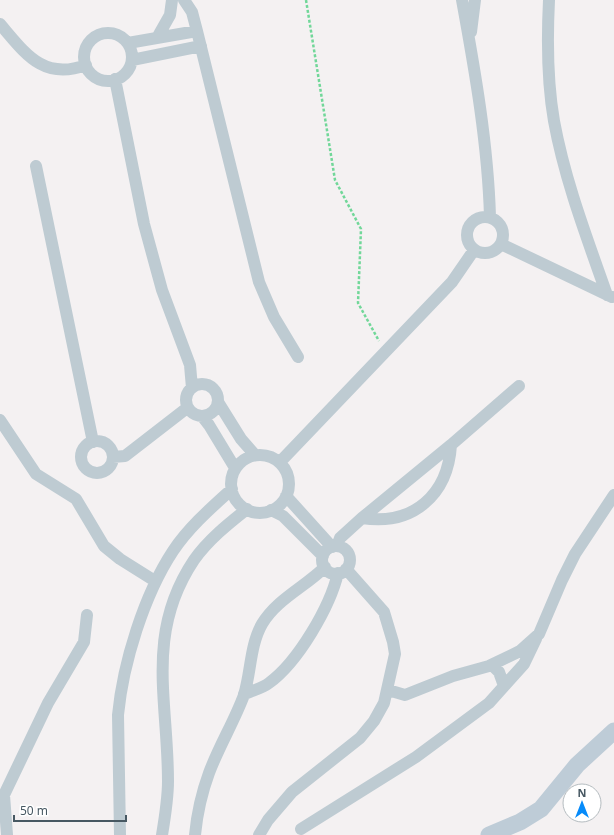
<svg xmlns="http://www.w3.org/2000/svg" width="614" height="835" viewBox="0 0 614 835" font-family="'Noto Sans',sans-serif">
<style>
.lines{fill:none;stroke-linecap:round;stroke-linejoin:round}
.path{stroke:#71d799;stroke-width:2.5;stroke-dasharray:3 2;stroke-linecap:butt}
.street{stroke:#becbd2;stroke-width:12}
.secondary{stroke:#beccd7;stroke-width:17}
</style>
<rect width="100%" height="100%" fill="#f4f1f2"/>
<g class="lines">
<path class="path" d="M306,0l29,180 26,49 -3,74 21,38"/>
<path class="street" d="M184,0l8,12 5,19 62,251 15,35 24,40
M462,0c13,71 26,145 28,217
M549,0c-2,40 -2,81 5,121 11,60 33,117 53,174
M0,24c25,29 43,57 86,41
M471,32l4,-32
M84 57a24 24 0 1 1 48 0a24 24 0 1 1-48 0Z
M157,38l13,-23 2,-15
M128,43l69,-12
M132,60l69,-14
M115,79l29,145 18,66 28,75 2,23
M36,166l57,276
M467 235a18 18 0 1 1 36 0a18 18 0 1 1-36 0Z
M501,244l111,53
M186 400a16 16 0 1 1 32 0a16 16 0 1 1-32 0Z
M218,402l23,37 14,16
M202,416l7,9 26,43
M0,420l36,54 40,25 28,47 16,13 35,22
M81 457a16 16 0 1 1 32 0a16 16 0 1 1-32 0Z
M231 484a29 29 0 1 1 58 0a29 29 0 1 1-58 0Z
M113,457l12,-1 62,-48
M280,462l172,-180 22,-32
M286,496l46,51
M271,510l12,6 40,40
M362,518c51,8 86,-23 89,-73
M337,546l3,-8 22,-20 89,-73 68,-59
M322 560a14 14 0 1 1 28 0a14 14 0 1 1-28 0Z
M489,666h4l6,6 5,14
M388,690l17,5 48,-19 36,-10 31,-15 19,-17 23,-54 13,-26 39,-59
M244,694c8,-3 19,-6 25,-11 29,-21 61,-76 69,-110
M301,829l115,-72 73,-54 35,-39 12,-25
M7,835l-3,-40 44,-92 36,-61 3,-27
M120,835l-2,-120c5,-52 26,-120 55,-164 16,-24 38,-43 59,-62
M162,835c3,-18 6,-36 6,-54 0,-81 -23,-148 26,-221 14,-20 34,-36 53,-51
M195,835c2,-21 7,-43 14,-62 10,-27 25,-51 35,-78 7,-23 6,-50 18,-71 15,-25 43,-37 63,-57
M259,835l9,-15 24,-28 68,-54 14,-17 10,-18 11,-49 -2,-12 -9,-30 -38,-43"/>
<path class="secondary" d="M489,835l31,-13 21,-13 36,-44 37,-34"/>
</g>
<g transform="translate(582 803)"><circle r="19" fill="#ffffff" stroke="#b5bcc0"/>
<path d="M0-3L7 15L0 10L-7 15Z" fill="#068bfa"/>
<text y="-6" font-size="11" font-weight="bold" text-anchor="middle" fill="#475862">N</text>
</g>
<path d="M14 815v6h112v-6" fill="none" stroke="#475862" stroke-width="2"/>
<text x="20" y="815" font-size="12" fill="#475862" stroke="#ffffff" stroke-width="3" paint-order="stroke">50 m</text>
</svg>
